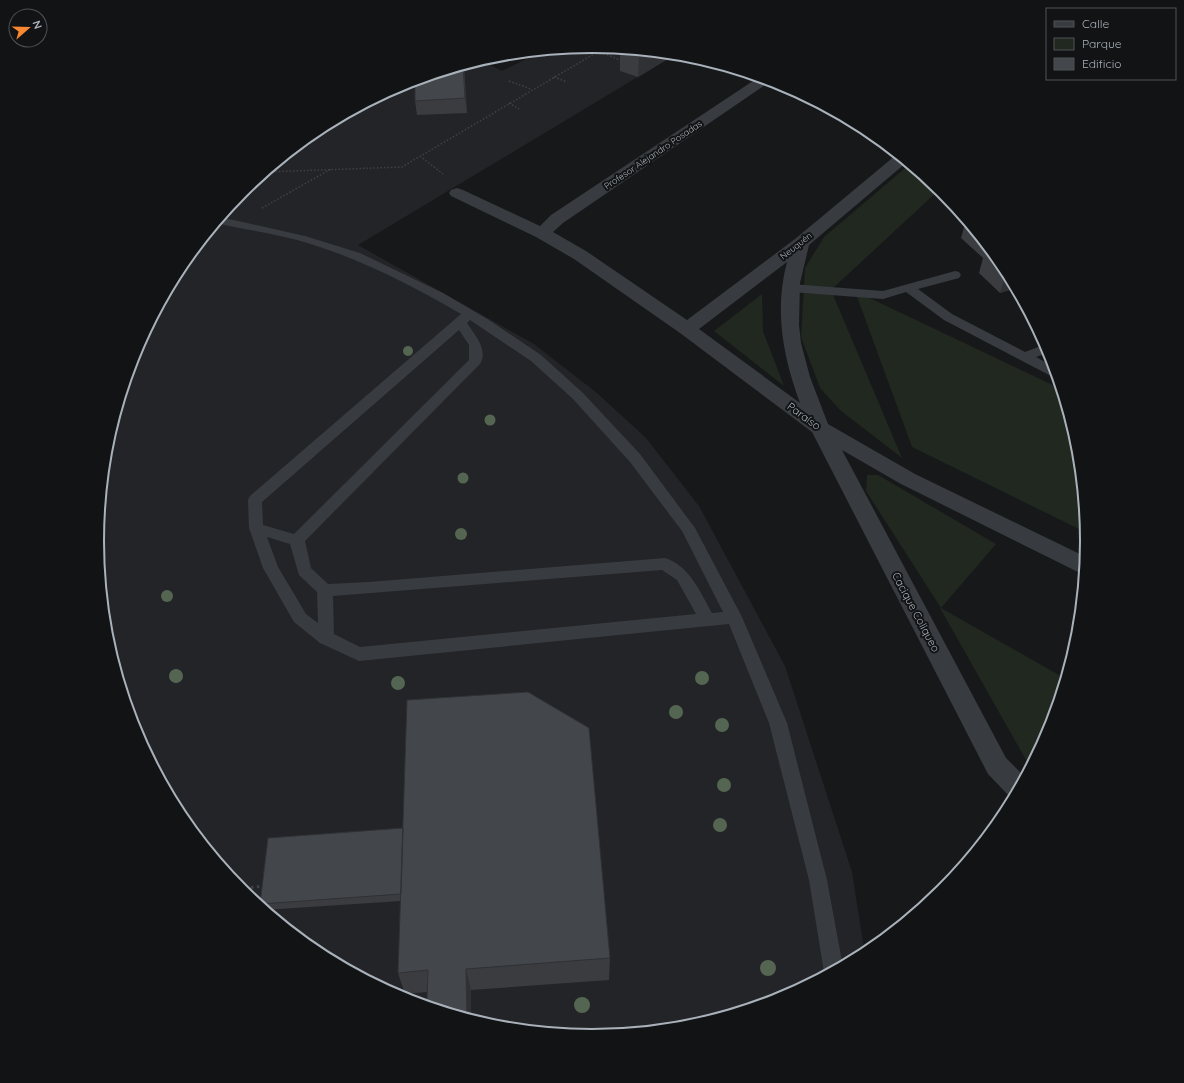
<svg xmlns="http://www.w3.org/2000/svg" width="1184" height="1083" viewBox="0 0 1184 1083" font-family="Quicksand,sans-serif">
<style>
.built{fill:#232427}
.green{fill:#20281f}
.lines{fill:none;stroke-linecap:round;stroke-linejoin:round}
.path-far1{stroke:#3e4246;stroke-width:1.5;stroke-dasharray:1.5 2;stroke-linecap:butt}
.path{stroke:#3e4246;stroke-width:3;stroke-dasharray:2.5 3.5;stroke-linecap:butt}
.lane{fill:#383b3f;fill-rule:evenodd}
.street{fill:#383b3f;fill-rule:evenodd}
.tree{fill:#546652}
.wall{fill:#3a3c40}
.shaded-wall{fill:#2f3134}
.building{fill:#43464a;stroke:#2f3134}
.labels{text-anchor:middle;stroke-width:4;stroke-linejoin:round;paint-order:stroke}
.far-street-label{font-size:9px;fill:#a9b2ba;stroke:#121315}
.street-label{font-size:11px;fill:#a9b2ba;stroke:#121315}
.rim{fill:none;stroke:#a9b2ba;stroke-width:2}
</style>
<rect width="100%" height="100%" fill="#17181a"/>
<path class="built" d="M592,46l84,8 -318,191 176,99 63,49 49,45 53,68 86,160 67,206 13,83 -84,44 -93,29 -96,9 -97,-10 -93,-28 -85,-46 -76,-61 -61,-75 -46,-86 -28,-93 -9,-97 9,-96 28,-93 46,-86 62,-75 75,-62 86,-45 76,-24 23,11 41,-20z"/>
<path class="green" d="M910,164l30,25 -109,101 71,168 -62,-48 -20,-22 -19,-51 4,-69 19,-31z
M855,291l206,98 17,56 9,88 -175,-86z
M762,294l1,37 21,55 -70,-55z
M867,475h11l118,69 -55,64 125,71 -15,47 -21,41 -90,-159h1l-75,-117z"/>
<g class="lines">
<path class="path-far1" d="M554,77l13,5
M509,81l22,8
M509,103l10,6
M420,156l23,18
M265,172l137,-5 197,-116 23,10
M262,208l69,-39"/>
<path class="path" d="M239,889l25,-3"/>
<path class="lane" d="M220,217l85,19 55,17 83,40 46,27 52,35 42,38 57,61 55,74 47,89 45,106 40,157 16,87 -17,9 -2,-4 -15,-92 -40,-157 -40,-99 -370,37 -39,-18 -26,-21 -31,-54 -14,-40 -1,-28 2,-4 211,-182c-52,-30 -106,-58 -164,-74 -27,-7 -55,-11 -81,-17zM470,320l61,41 42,38 57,63 52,69 41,81 -11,1c-12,-21 -22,-47 -47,-55l-296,24 -41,2 -17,-16 -6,-27 175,-177c9,-14 -6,-30 -13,-41zM459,330l10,15v15l-175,174 -31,-9 -1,-23zM267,537l23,7 9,31 18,17 1,31 -12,-9 -28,-47zM662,570l15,10 19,34 -336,33 -26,-13 -1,-38z
M955,271l4,1 2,3 -2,3 -41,11 34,25 73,38 21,-8 4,8 -14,5 18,10 3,10 -6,-1 -107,-56 -38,-28 -23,7 -92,-7 -4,-1 -2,-3 2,-3 4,-1 92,7z"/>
<path class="street" d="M759,77l12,4 -208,142 -10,9 33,19 101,69 108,-81 101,-84 11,7 -98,83 -9,38 -1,42 2,18 9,34 18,47 87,50 171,83 -2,18 -183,-91 -59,-34 164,308 19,19 -11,22 -4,-2 -22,-23 -176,-342 -132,-99 -106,-74 -38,-22 -85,-41 -2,-3 2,-3 6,-2 6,2 77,36 11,-11zM787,262c-13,48 -4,95 13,141l-101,-74z"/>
</g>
<g class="tree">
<circle cx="408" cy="351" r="5"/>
<circle cx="490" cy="420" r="5.5"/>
<circle cx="463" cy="478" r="5.5"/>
<circle cx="461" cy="534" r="6"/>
<circle cx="167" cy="596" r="6"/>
<circle cx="176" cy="676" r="7"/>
<circle cx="702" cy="678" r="7"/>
<circle cx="398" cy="683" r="7"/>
<circle cx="676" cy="712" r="7"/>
<circle cx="722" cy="725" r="7"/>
<circle cx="724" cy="785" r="7"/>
<circle cx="720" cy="825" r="7"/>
<circle cx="768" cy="968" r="8"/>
<circle cx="582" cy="1005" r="8"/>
</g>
<path class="wall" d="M613,48l63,6 -38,23 -18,-6v-20z
M464,65l3,48 -50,2 -2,-14z
M944,193l5,6 -6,-3z
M966,220l38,46 12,22 -16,5 -21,-20 4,-15 -22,-20z
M268,838l342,120 -1,22 -138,10v30l-63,-19 19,-1v-8l-22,2 -7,-21 3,-72 -137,9 -1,-1 -3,-5z"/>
<path class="shaded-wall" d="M647,51l29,3 -38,23 1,-21z
M464,65v11l3,37 -2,-15z
M1007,271l9,17 -16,5z
M466,969l5,21v30l-4,-1z"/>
<path class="building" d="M622,49l25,2 -8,5 -19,-6z
M463,65l2,33 -50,3v-21z
M528,692l61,36 21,230 -144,11 1,50 -59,-18 19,-1 1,-30 -30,3 9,-273z
M403,828l-2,66 -141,10 8,-66z"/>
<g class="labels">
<g class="far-street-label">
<text transform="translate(653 155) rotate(-34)" y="3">Profesor Alejandro Posadas</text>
<text transform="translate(796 246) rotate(-38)" y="3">Neuquén</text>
</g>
<g class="street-label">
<text transform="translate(804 416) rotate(36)" y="4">Paraíso</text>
<text transform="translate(916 612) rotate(62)" y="4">Cacique Coliqueo</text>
</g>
</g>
<path d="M0 0H1184V1083H0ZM104 541a488 488 0 1 1 976 0a488 488 0 1 1-976 0Z" fill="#121315" fill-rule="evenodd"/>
<path class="rim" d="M104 541a488 488 0 1 1 976 0a488 488 0 1 1-976 0Z"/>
<rect x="1046" y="8" width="130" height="72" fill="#121315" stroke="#4e5357"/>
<rect x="1054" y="21" width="20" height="6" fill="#383b3f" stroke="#4e5357"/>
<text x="1082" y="28" font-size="12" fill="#a9b2ba">Calle</text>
<rect x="1054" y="38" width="20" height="12" fill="#20281f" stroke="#4e5357"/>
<text x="1082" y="48" font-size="12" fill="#a9b2ba">Parque</text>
<rect x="1054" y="58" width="20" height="12" fill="#43464a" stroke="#4e5357"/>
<text x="1082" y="68" font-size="12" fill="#a9b2ba">Edificio</text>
<g transform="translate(28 28) rotate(70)"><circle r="19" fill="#121315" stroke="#4e5357"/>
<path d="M0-3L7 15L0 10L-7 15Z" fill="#f88731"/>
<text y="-6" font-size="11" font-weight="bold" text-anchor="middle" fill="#a9b2ba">N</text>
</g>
</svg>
